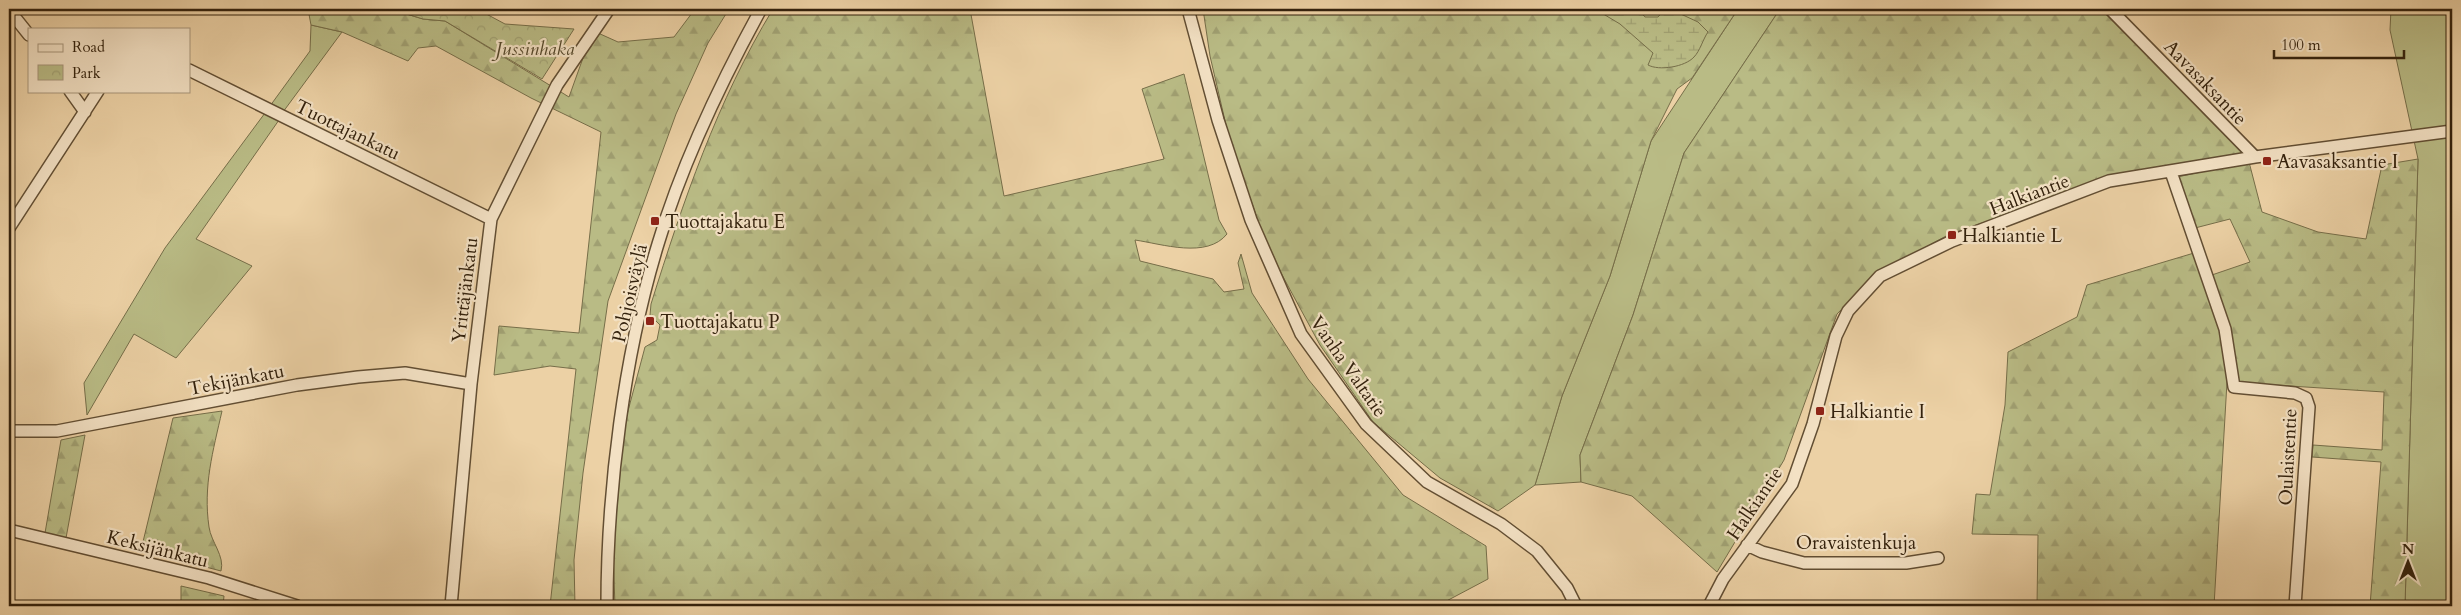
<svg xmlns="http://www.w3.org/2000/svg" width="2461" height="615" viewBox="0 0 2461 615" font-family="Cardo,serif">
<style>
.grass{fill:#b9bb85;stroke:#766e49}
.forest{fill:url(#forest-firs);stroke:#766e49}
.wetland{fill:url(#wetland-marsh);stroke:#766e49}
.park{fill:url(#park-crowns);stroke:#766e49}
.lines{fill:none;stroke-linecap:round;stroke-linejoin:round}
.minor-casing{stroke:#624e33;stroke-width:14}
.minor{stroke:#f3e1c4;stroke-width:11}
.poi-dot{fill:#8f2418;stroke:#f3e1c4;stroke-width:2}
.labels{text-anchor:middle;stroke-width:4.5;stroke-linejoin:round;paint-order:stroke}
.park-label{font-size:19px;font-style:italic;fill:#55482b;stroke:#f3e1c4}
.street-label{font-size:19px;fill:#34220d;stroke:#f3e1c4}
.poi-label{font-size:19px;fill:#34220d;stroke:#f3e1c4;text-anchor:start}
</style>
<defs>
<pattern id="forest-firs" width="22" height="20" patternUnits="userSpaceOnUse" patternTransform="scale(1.25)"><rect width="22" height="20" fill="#b9bb85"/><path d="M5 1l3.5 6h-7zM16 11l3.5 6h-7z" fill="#a0a072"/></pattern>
<pattern id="wetland-marsh" width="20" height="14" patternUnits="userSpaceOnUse" patternTransform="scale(1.25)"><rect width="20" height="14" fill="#b9bb85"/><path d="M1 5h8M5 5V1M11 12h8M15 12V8" fill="none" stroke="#a0a072"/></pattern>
<pattern id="park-crowns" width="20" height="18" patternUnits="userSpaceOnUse" patternTransform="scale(1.25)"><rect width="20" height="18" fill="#b9bb85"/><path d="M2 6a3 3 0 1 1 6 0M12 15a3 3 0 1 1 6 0" fill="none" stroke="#a0a072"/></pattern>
</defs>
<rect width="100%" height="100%" fill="#ecd1a5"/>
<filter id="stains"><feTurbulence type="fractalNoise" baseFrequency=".004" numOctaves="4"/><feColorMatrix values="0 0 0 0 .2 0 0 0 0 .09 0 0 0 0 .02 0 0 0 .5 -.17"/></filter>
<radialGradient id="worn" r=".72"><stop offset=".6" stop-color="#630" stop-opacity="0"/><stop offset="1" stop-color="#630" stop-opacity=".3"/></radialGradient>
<path class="grass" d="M1738,9h42l-96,144 -51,162 -53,140 1,27 -46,3 27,-89 48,-120 41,-135z
M2391,9h61v597h-47l13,-447 -28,-129z
M311,25l31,7 -59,80 -13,-6 40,-55z
M265,113l14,7 -83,119 56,27 -76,92 -42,-24 -47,81 -3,-32 81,-135z"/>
<path class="forest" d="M308,9h82l33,10 22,2 124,76 14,-39 15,-25 20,9 56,-5 21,-28h34l-21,34 -32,71 -68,187 -25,172 -9,87 1,46h-25l26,-237 -26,-3 -56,9 5,-49 80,7 22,-201 -70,-34 -95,-52 -18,2 -10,13 -66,-29 -31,-7z
M773,9h197l34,187 160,-37 -22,-70 42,-15 35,146 8,14c-20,25 -65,10 -92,6l5,21 73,18 11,13 20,-3 -6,-26 3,-9 11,39 56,86 95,116 83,51 2,33 -51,27h-822l-2,-53 11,-127 21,-79 12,-7 3,-15 -10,-10 1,-11c32,-102 66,-203 122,-295z
M1203,9h535l-46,69 -15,11 -26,52 -41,135 -48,120 -27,89 -37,26 -58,-33 -67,-56 -53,-77 -52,-96 -39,-111 -19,-82z
M1780,9h325l140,145 -127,21 -170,60 -71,38 -40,41 -53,146 -67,112 -85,-76 -51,-14 -1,-27 53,-140 51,-162z
M2418,159l-13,447h-35l11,-144 -69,-5 1,-12 69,5 2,-58 -157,-10 -13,224h-177l1,-71 -66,-1 4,-40 14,1 15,-90 3,-53 69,-35 10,-32 107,-32 9,25 47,-16 -20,-43 -35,9 -18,-51 72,-15 13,50 56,20 48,7 16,-74z
M222,411c-9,40 -19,75 -13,116 2,15 16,29 12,44l-80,-21 32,-132z
M85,435l-19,103 -21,-5 16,-93z
M181,586l43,10 -1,10h-42z"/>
<path class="wetland" d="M1595,9h43l7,8h13l7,-8h5l28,13 10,10c-5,7 -8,19 -14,25 -9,10 -35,14 -46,8l5,-12 -33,-29z"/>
<path class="park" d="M390,9h87l28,15 69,5 -32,50 -97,-58 -22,-2z"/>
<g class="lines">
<defs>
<path id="minor" d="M1188,9l30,111 33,100 50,114 65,90 61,58 74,42 36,27 30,37 9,18
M2110,9l145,148
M9,10l20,25
M189,70l302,149
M70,91l15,21
M2171,172l54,157 9,58 61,6 11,5 3,9 -14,199
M9,228l89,-137
M9,431h48l240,-46 61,-8 47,-4 66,11
M9,530l200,48 88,28
M1747,545l15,7 42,11h102l32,-5
M451,606l20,-222 20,-165 66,-134 52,-76
M607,606c0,-115 17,-251 51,-362 24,-81 63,-162 103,-235
M1709,606l14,-27 69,-95 21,-60 23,-88 12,-25 32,-35 72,-35 157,-60 146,-24 197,-26"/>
</defs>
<use href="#minor" class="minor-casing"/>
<use href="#minor" class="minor"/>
</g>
<g class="poi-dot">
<rect x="2262" y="156" width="10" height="10" rx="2.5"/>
<rect x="650" y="216" width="10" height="10" rx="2.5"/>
<rect x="1947" y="230" width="10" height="10" rx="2.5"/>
<rect x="645" y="316" width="10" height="10" rx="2.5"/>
<rect x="1815" y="406" width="10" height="10" rx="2.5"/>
</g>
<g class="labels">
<g class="park-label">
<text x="535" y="55">Jussinhaka</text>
</g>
<g class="street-label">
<text transform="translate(2206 82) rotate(46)" y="7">Aavasaksantie</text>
<text transform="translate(348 129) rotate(26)" y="7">Tuottajankatu</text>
<text transform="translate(2029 194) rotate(-21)" y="7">Halkiantie</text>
<text transform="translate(464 290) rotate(-83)" y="7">Yrittäjänkatu</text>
<text transform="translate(629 293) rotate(-77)" y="7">Pohjoisväylä</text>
<text transform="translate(1349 366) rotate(55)" y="7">Vanha Valtatie</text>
<text transform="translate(236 379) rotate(-11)" y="7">Tekijänkatu</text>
<text transform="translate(2287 457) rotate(-87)" y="7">Oulaistentie</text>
<text transform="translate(1754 503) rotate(-56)" y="7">Halkiantie</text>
<text x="1856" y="549">Oravaistenkuja</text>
<text transform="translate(158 548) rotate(14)" y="7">Keksijänkatu</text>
</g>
<g class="poi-label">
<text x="2277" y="168">Aavasaksantie I</text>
<text x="665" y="228">Tuottajakatu E</text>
<text x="1962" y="242">Halkiantie L</text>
<text x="660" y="328">Tuottajakatu P</text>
<text x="1830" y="418">Halkiantie I</text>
</g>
</g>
<rect width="2461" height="615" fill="none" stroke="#ecd1a5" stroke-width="30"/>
<rect x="10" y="10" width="2441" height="595" fill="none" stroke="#34220d" stroke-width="2.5"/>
<rect x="15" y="15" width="2431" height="585" fill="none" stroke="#34220d"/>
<rect x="28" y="28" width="162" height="65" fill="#f3e1c4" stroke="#a7957b"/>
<rect x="38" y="44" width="25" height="8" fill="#f3e1c4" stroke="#a7957b"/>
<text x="72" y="52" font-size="15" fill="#34220d">Road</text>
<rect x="38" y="65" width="25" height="15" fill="url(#park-crowns)" stroke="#a7957b"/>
<text x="72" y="78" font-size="15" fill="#34220d">Park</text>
<g transform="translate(2408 562)" stroke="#f3e1c4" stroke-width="4" paint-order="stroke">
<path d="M0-4L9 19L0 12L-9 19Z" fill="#34220d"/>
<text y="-8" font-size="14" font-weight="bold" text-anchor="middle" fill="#34220d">N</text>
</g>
<path d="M2274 50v8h130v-8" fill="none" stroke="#34220d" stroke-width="2.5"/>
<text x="2281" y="50" font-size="15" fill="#34220d" stroke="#f3e1c4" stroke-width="4" paint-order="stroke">100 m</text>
<rect width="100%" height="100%" filter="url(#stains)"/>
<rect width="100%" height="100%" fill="url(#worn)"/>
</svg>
